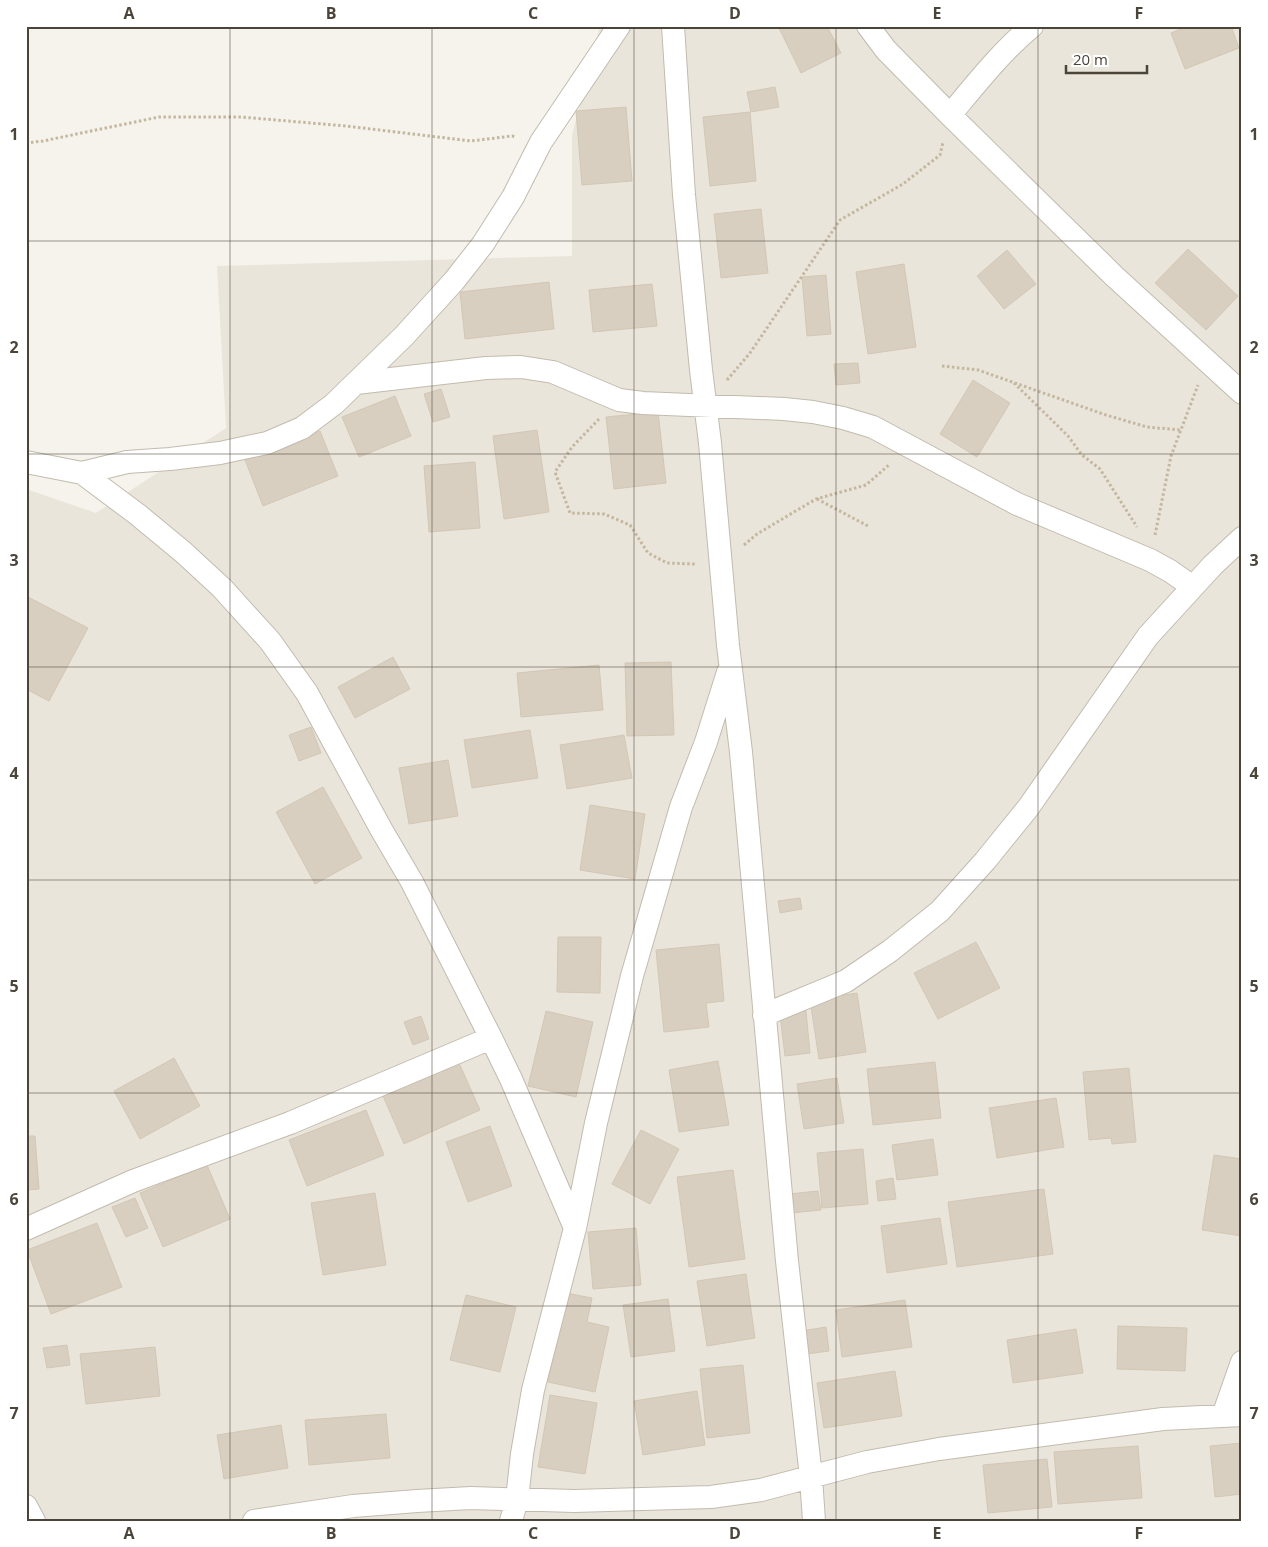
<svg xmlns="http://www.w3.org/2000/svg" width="1268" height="1547" viewBox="0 0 1268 1547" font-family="'Open Sans',sans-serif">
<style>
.residential{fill:#eae5da}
.building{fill:#d8cfc1;stroke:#d3c7b4}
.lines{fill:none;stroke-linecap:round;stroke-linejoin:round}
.minor-casing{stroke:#c2bbae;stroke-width:24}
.path{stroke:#c4b79f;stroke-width:3;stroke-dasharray:2.5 2.5;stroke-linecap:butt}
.minor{stroke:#fff;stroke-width:22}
.grid{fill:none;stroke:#4b4439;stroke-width:1;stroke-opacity:0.55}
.neatline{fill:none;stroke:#4b4439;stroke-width:2}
.grid-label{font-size:16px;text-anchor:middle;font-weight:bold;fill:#4b4439}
</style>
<rect width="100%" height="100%" fill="#f6f3ec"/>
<path class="residential" d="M600,26h642v1495h-1216v-1032l70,24 130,-85 -9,-162 355,-10v-121z"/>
<path class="building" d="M778,26h49l14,27 -40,20z
M1188,26h43l8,22 -54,21 -14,-36z
M775,87l4,20 -28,5 -4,-20z
M626,107l6,74 -50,4 -6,-74z
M750,112l6,69 -46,5 -7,-69z
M761,209l7,64 -47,5 -7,-64z
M1188,249l50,47 -32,34 -51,-47z
M1007,250l29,34 -32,25 -27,-33z
M904,264l12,83 -48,7 -12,-82z
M826,275l5,59 -24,2 -5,-59z
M549,282l5,47 -89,10 -5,-47z
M652,284l5,42 -64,6 -4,-42z
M858,363l2,20 -24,2 -2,-21z
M973,380l37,23 -33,54 -37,-23z
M441,389l9,28 -17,5 -9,-28z
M395,396l16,40 -52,21 -17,-40z
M658,412l8,71 -52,6 -8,-72z
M537,430l12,82 -45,7 -11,-83z
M320,431l18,45 -75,30 -18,-46z
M475,462l5,66 -51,4 -5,-66z
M26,596l62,32 -39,73 -23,-12z
M393,657l17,32 -55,29 -17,-31z
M671,662l3,73 -47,1 -2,-73z
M599,665l4,45 -82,7 -4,-44z
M311,727l10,26 -22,8 -10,-26z
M530,730l8,48 -66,10 -8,-48z
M624,735l8,43 -65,11 -7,-44z
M448,760l10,56 -49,8 -10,-56z
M323,787l39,71 -47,26 -39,-72z
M590,805l55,9 -10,65 -55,-9z
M800,898l2,11 -22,4 -2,-12z
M558,937h43l-1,56 -43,-1z
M976,942l24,46 -62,31 -24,-46z
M719,944l5,57 -18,2 3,24 -45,5 -8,-82z
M857,993l9,59 -47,7 -9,-59z
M546,1011l47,11 -17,75 -48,-11z
M806,1011l4,42 -25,3 -5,-42z
M421,1016l8,23 -16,6 -9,-23z
M174,1058l26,48 -60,33 -26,-48z
M718,1061l11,64 -50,7 -10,-62z
M935,1062l6,56 -68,7 -6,-56z
M459,1063l21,47 -76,34 -21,-48z
M1129,1068l7,74 -24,2 -1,-6 -22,2 -6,-68z
M837,1078l7,45 -40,6 -7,-45z
M1056,1098l8,49 -67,11 -8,-50z
M366,1110l18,45 -77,31 -18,-46z
M490,1126l22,60 -44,16 -22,-60z
M641,1130l38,19 -29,55 -38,-20z
M26,1136h9l4,53 -13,1z
M933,1139l5,36 -41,5 -5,-35z
M863,1149l5,55 -46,4 -5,-55z
M1214,1155l28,4v77l-40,-6z
M207,1165l23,54 -67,28 -23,-54z
M733,1170l12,89 -56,8 -12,-90z
M893,1178l3,21 -18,2 -2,-20z
M1044,1189l9,65 -96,13 -9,-65z
M818,1191l3,19 -30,3 -2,-19z
M375,1193l11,72 -63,10 -12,-72z
M135,1198l13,30 -22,9 -14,-30z
M940,1218l7,46 -60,9 -6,-47z
M97,1223l25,64 -71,27 -24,-64z
M636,1228l5,57 -48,4 -5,-57z
M746,1274l9,64 -48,8 -10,-65z
M566,1293l26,5 -5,24 22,5 -14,65 -47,-10z
M466,1295l50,12 -16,65 -50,-12z
M668,1299l7,52 -44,6 -8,-52z
M905,1300l7,47 -70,10 -6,-47z
M1118,1326l69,2 -2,43 -68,-2z
M826,1327l3,24 -30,4 -4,-23z
M1076,1329l7,44 -70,10 -6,-43z
M67,1345l3,20 -23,3 -4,-20z
M155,1347l5,49 -74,8 -6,-50z
M743,1365l7,68 -43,5 -7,-69z
M895,1371l7,45 -78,12 -7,-45z
M697,1391l8,54 -62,10 -9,-54z
M550,1395l47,8 -12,71 -47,-7z
M386,1414l4,44 -81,7 -4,-45z
M281,1425l7,43 -64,11 -7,-44z
M1242,1443v51l-27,3 -5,-51z
M1138,1446l4,52 -84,6 -4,-52z
M1047,1459l5,48 -64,6 -5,-48z"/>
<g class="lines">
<defs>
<path id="minor" d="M673,26l11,169 17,175 9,73 18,202 13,107 46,509 24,216 3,44
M868,26l18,24 64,65 164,161 128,117
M950,115c26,-31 51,-63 82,-89
M356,383l130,-15 35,-1 32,5 66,28 24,3 141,6 29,3 30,6 30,9 144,77 133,56 20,11 23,16
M26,462l56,11 45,-11 43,-3 50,-6 47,-10 35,-15 32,-24 70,-68 50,-55 29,-37 30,-47 28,-55 78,-116
M82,473l55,41 46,38 39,36 48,53 37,52 74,136 31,53 79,156 20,41 64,149
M764,1015l82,-34 44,-30 50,-40 45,-50 43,-53 120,-172 65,-71 29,-27
M26,1229l107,-48 157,-58 201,-85
M1223,1416l19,-54
M26,1506l8,15
M254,1521l99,-15 64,-5 54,-3 103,3 137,-4 50,-7 106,-28 72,-13 224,-30 79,-4
M511,1521l6,-22 5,-45 11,-64 42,-162 21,-105 36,-147 49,-169 25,-65 22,-70"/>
</defs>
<use href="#minor" class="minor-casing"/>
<path class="path" d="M26,143l17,-2 116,-24h82l105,9 125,15 41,-5 4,1
M942,366l36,4 128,45 41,12 34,3
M727,380l23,-27 90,-133 63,-36 37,-29 3,-13
M1014,383l54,53 14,19 18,14 37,58
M599,419l-27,28 -17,25 15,41 34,1 26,11 18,28 19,10 28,1
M817,499l51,27
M1155,535l16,-79 27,-71
M744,545l13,-11 59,-35 50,-14 24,-21"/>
<use href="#minor" class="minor"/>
</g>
<path class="grid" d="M230,26v1495M432,26v1495M634,26v1495M836,26v1495M1038,26v1495M26,241h1216M26,454h1216M26,667h1216M26,880h1216M26,1093h1216M26,1306h1216"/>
<rect width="1268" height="1547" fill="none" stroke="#ffffff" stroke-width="55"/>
<path d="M1066 65v8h81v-8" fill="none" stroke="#4b4439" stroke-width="2.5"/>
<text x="1073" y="65" font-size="15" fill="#4b4439" stroke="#ffffff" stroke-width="4" paint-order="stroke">20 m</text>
<rect x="28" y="28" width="1212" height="1492" class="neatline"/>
<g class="grid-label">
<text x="129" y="19">A</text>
<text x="331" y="19">B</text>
<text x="533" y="19">C</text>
<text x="735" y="19">D</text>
<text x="937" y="19">E</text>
<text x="1139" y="19">F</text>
<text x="14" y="140">1</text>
<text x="1254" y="140">1</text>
<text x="14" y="353">2</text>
<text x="1254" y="353">2</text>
<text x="14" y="566">3</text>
<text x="1254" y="566">3</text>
<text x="14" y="779">4</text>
<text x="1254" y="779">4</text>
<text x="14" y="992">5</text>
<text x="1254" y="992">5</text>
<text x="14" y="1205">6</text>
<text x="1254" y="1205">6</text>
<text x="14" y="1419">7</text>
<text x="1254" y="1419">7</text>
<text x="129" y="1539">A</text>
<text x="331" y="1539">B</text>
<text x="533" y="1539">C</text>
<text x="735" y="1539">D</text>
<text x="937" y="1539">E</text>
<text x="1139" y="1539">F</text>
</g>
</svg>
